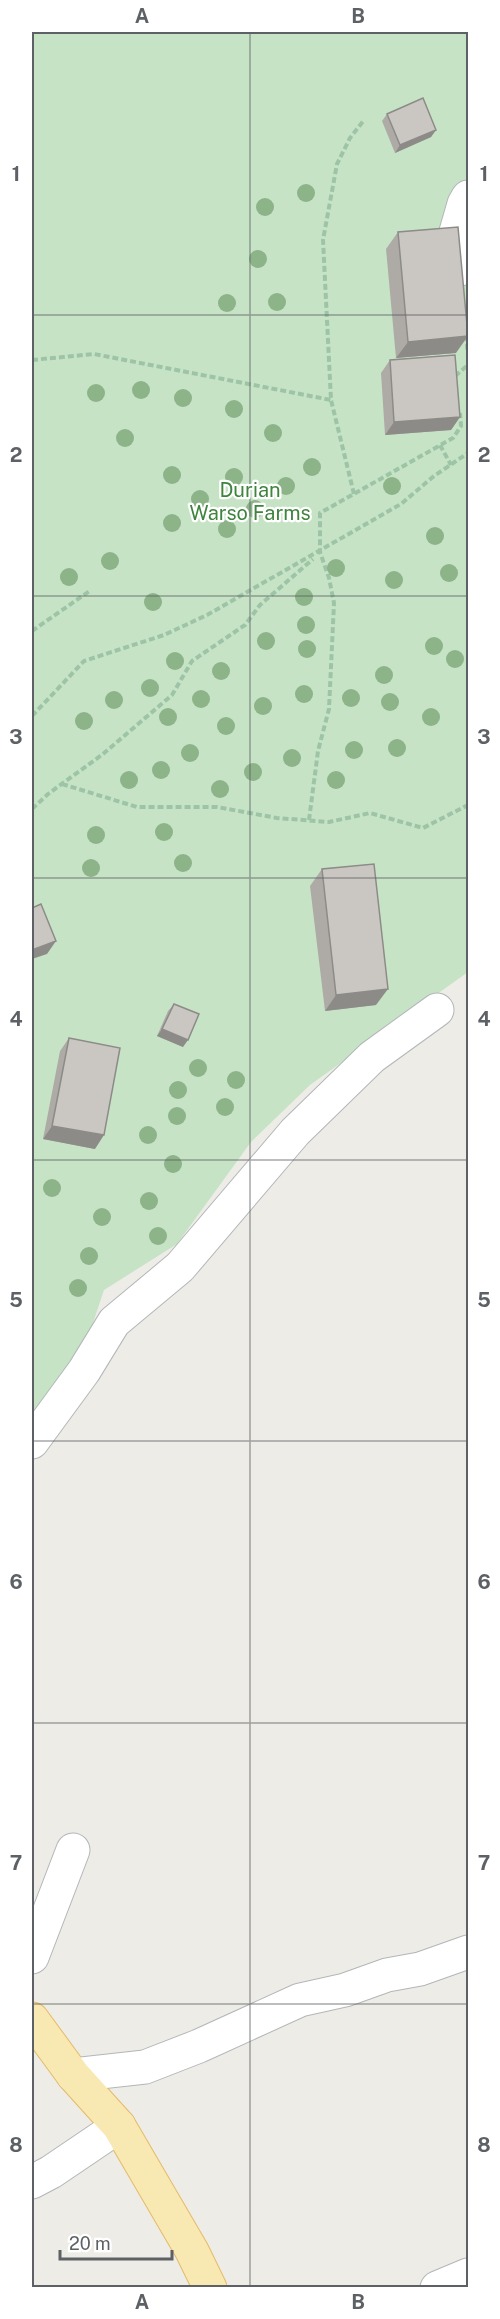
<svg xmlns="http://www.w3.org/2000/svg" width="500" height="2319" viewBox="0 0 500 2319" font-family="'Public Sans',sans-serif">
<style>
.green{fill:#c6e4c5}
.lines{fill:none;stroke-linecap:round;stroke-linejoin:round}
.minor-casing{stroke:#b3b6b9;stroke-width:35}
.major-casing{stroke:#e5bb68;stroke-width:35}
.path{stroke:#9ec4a7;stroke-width:4;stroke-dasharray:6 3;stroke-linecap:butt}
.minor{stroke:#fff;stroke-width:33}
.major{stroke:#f8e8b1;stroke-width:33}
.tree{fill:#8db389}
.wall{fill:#aeaba7}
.shaded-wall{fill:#8d8b88}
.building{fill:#cac7c2;stroke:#8d8b88;stroke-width:1.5}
.grid{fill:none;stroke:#5d6165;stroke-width:1.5;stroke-opacity:0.55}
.labels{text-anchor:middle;stroke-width:4.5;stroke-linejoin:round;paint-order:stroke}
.park-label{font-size:20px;fill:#3e843d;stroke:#fff}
.neatline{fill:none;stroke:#5d6165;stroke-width:2}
.grid-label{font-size:20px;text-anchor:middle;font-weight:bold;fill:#5d6165}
</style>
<rect width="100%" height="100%" fill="#eeece6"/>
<path class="green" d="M32,32h436v940l-158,113 -59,57 -74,102 -73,46 -23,69 -49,61z"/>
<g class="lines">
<defs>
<path id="minor" d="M460,269l-7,-27 11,-38 4,-7
M32,1442l52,-71 30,-49 66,-55 115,-135 77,-75 65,-47
M32,1957l41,-107
M73,2075l72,-8 54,-21 101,-46 45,-10 42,-15 33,-6 48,-17
M32,2182l19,-10 68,-46
M437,2288l31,-13"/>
<path id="major" d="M32,2019l41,56 46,51 73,125 18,37"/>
</defs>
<use href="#minor" class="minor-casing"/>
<use href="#major" class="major-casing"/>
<path class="path" d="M466,335l2,20
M32,360l62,-6 237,46
M455,376l13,-11
M440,445l11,20
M354,494l-23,-94 -8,-160 14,-76 13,-26 14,-18
M32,631l59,-41
M32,716l52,-55 80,-26 43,-20 194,-111 33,-28 34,-23
M62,784l75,23h80l60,11 52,4 41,-9 53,15 45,-23
M32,809l16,-15 55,-40 69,-59 20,-34 53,-36 15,-20 53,-46
M309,820l9,-69 11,-42 5,-106 -5,-25 -9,-26v-39l133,-75 8,-12 -1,-13"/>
<use href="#minor" class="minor"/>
<use href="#major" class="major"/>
</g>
<g class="tree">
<circle cx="306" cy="193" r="9"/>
<circle cx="265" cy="207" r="9"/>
<circle cx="258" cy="259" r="9"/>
<circle cx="277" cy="302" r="9"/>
<circle cx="227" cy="303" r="9"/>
<circle cx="141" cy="390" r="9"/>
<circle cx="96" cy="393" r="9"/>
<circle cx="183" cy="398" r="9"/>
<circle cx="234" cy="409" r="9"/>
<circle cx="273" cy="433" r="9"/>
<circle cx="125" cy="438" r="9"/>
<circle cx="312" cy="467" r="9"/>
<circle cx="172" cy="475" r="9"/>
<circle cx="234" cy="477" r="9"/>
<circle cx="286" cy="486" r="9"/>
<circle cx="392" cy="486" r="9"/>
<circle cx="200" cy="499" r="9"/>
<circle cx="255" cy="509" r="9"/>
<circle cx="172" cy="523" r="9"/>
<circle cx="227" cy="529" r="9"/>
<circle cx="435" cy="536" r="9"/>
<circle cx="110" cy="561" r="9"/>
<circle cx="336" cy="568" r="9"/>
<circle cx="449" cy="573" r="9"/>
<circle cx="69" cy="577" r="9"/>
<circle cx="394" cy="580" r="9"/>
<circle cx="304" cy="597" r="9"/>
<circle cx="153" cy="602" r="9"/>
<circle cx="306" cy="625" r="9"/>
<circle cx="266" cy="641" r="9"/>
<circle cx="434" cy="646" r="9"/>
<circle cx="307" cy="649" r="9"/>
<circle cx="455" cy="659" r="9"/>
<circle cx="175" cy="661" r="9"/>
<circle cx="221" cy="671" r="9"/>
<circle cx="384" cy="675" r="9"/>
<circle cx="150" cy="688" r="9"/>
<circle cx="304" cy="694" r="9"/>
<circle cx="351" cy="698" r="9"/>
<circle cx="201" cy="699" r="9"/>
<circle cx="114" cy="700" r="9"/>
<circle cx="390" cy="702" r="9"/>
<circle cx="263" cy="706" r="9"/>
<circle cx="168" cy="717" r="9"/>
<circle cx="431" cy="717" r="9"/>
<circle cx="84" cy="721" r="9"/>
<circle cx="226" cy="726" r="9"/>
<circle cx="397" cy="748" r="9"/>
<circle cx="354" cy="750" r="9"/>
<circle cx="190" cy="753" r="9"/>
<circle cx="292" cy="758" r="9"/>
<circle cx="161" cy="770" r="9"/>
<circle cx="253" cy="772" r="9"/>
<circle cx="129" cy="780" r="9"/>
<circle cx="336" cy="780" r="9"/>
<circle cx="220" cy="789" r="9"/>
<circle cx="164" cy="832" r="9"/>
<circle cx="96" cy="835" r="9"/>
<circle cx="183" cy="863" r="9"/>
<circle cx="91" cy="868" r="9"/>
<circle cx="198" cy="1068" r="9"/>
<circle cx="236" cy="1080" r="9"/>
<circle cx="178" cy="1090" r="9"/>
<circle cx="225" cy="1107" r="9"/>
<circle cx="177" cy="1116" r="9"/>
<circle cx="148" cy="1135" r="9"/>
<circle cx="173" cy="1164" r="9"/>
<circle cx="52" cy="1188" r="9"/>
<circle cx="149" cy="1201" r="9"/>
<circle cx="102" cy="1217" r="9"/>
<circle cx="158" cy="1236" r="9"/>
<circle cx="89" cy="1256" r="9"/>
<circle cx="78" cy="1288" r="9"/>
</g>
<path class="wall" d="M387,114l49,16 -5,7 -36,16 -13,-32z
M398,232l58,121 -60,5 -10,-109z
M390,360l70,57 -9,13 -66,5 -4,-62z
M322,869l54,136 -51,6 -15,-125z
M174,1004l9,43 -26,-11 11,-25z
M69,1038l26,111 -52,-10 17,-88z"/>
<path class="shaded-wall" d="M436,130l-5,7 -36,16 5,-8z
M468,336l-12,17 -60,5 12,-16z
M460,417l-9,13 -66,5 9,-13z
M56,941l-9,13 -15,5v-9z
M388,989l-12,16 -51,6 11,-16z
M162,1029l26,11 -5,7 -26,-11z
M52,1126l52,9 -9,14 -52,-10z"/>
<path class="building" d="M423,98l13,32 -36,15 -13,-31z
M458,227l10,109 -60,6 -10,-110z
M455,355l5,62 -66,5 -4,-62z
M374,864l14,125 -52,6 -14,-126z
M41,904l15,37 -24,9v-42z
M174,1004l25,10 -11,26 -26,-11z
M69,1038l51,10 -16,87 -52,-9z"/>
<path class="grid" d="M250,32v2256M32,315h436M32,596h436M32,878h436M32,1160h436M32,1441h436M32,1723h436M32,2004h436"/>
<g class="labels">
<g class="park-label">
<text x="250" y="497">Durian<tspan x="250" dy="23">Warso Farms</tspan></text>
</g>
</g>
<rect width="500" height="2319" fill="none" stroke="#ffffff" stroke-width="66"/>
<path d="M60 2250v9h112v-9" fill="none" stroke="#5d6165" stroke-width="3"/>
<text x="69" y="2250" font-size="18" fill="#5d6165" stroke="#ffffff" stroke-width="4.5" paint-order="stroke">20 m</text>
<rect x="33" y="33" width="434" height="2253" class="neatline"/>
<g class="grid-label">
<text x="142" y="23">A</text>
<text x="358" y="23">B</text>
<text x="16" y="181">1</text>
<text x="484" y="181">1</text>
<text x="16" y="462">2</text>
<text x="484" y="462">2</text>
<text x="16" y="744">3</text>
<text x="484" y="744">3</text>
<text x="16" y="1026">4</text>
<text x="484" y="1026">4</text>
<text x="16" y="1307">5</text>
<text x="484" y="1307">5</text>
<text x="16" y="1589">6</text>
<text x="484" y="1589">6</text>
<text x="16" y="1870">7</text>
<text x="484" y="1870">7</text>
<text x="16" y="2152">8</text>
<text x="484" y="2152">8</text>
<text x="142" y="2309">A</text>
<text x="358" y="2309">B</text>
</g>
</svg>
